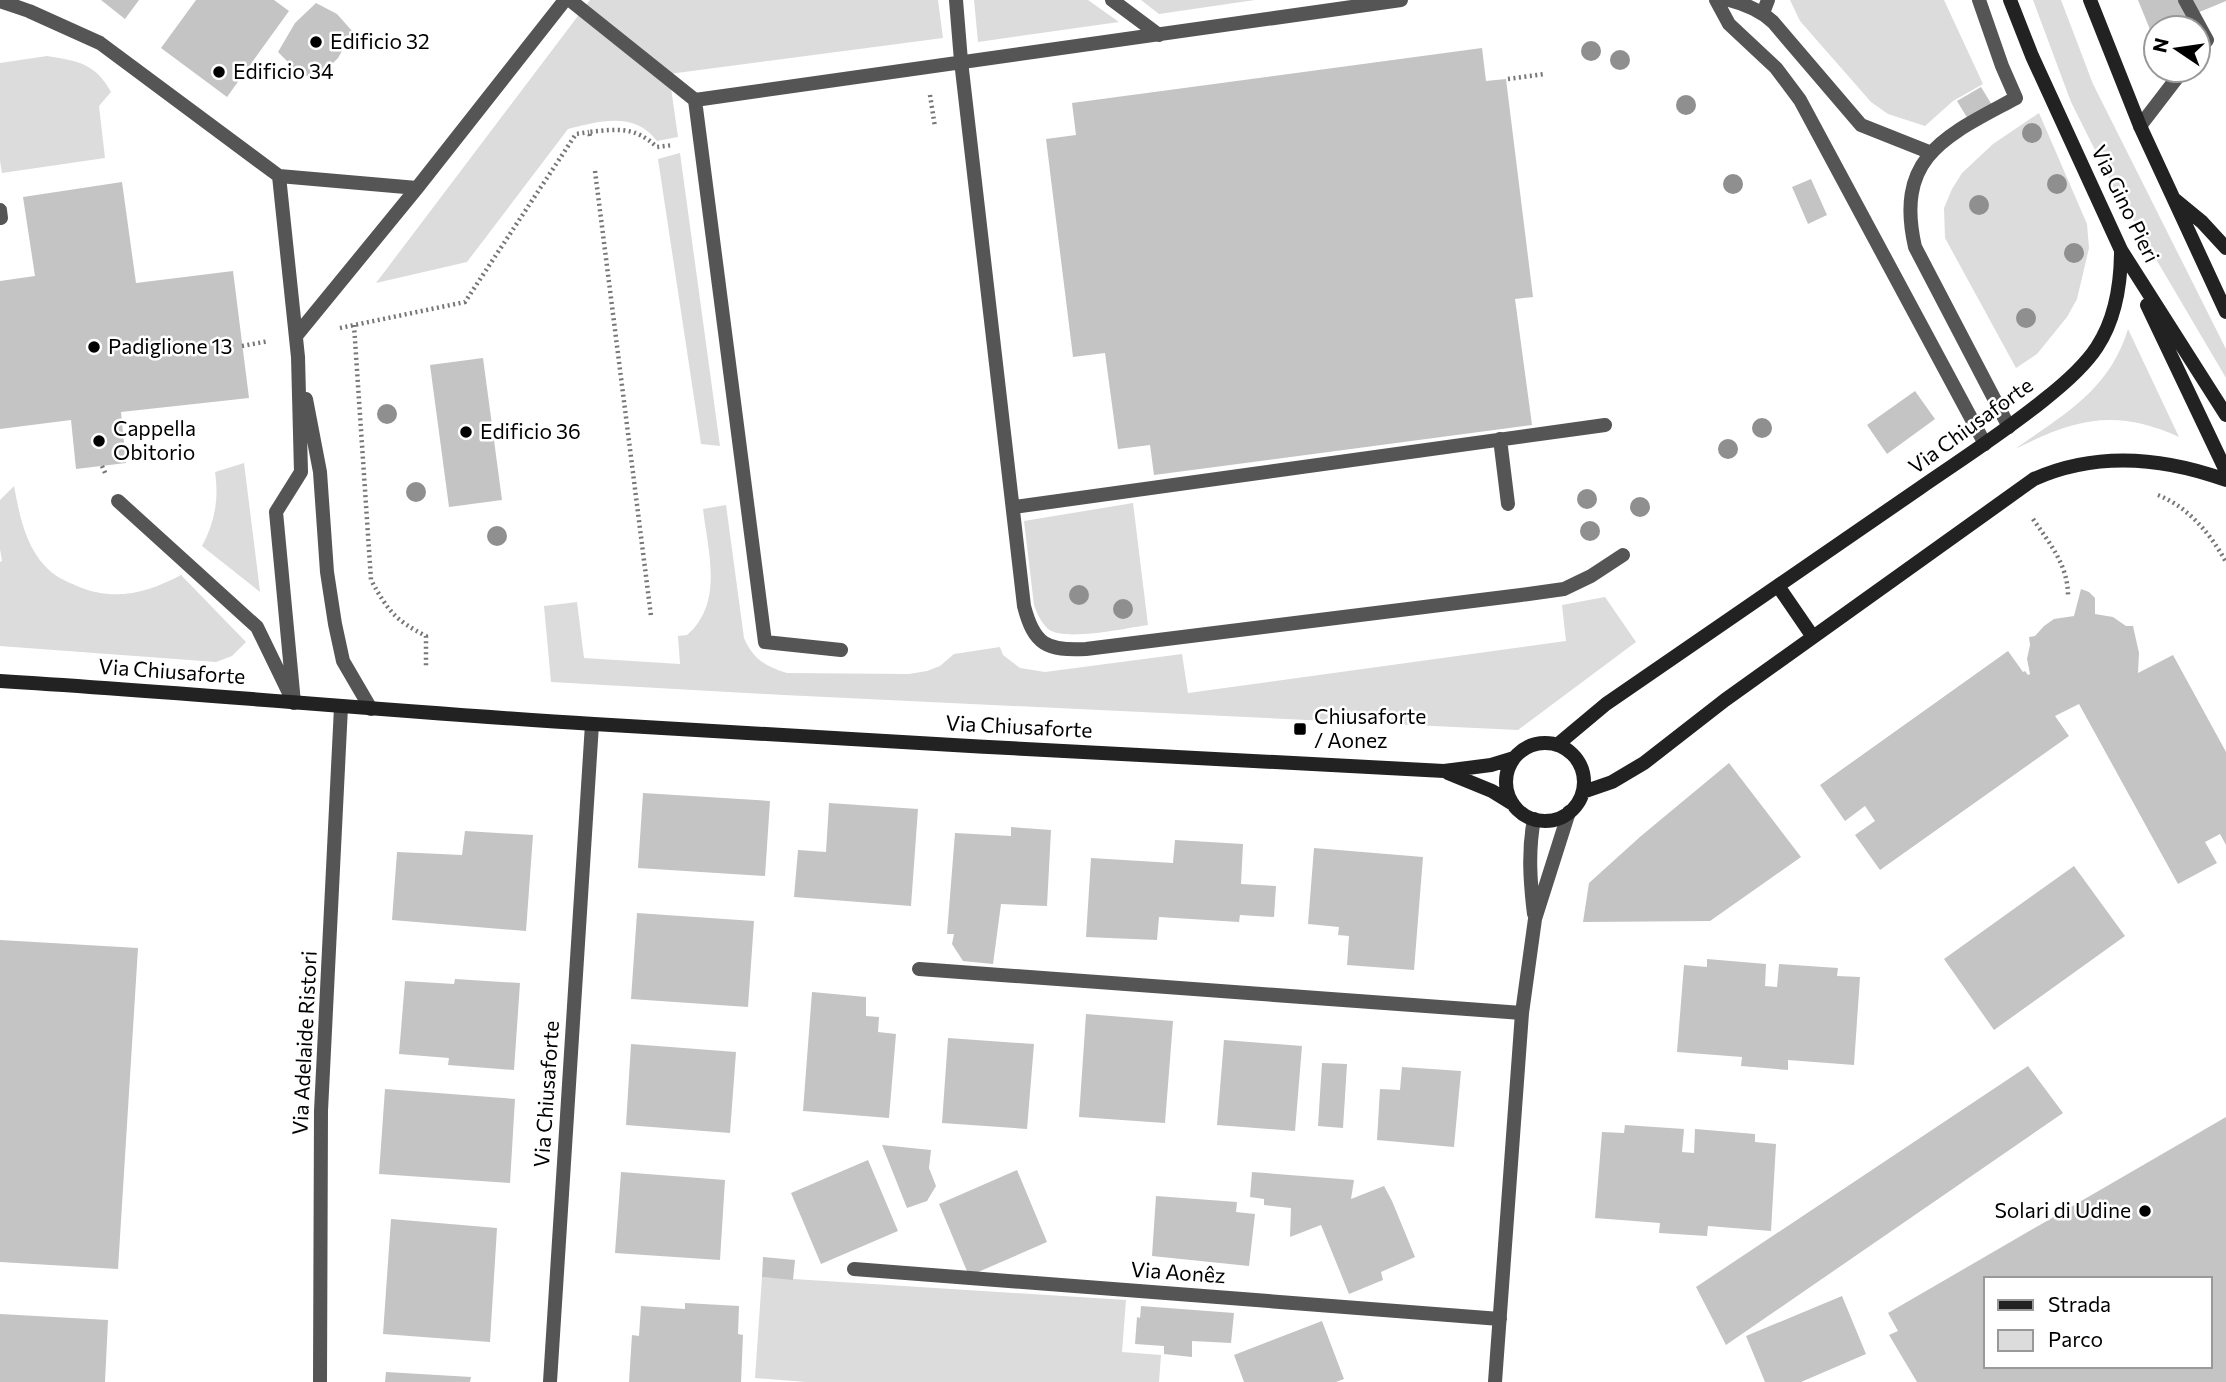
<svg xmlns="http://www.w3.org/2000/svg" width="2226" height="1382" viewBox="0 0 2226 1382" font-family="Commissioner,sans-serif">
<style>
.green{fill:#dcdcdc}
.building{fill:#c4c4c4;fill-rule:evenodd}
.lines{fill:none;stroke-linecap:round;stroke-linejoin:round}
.path{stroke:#777;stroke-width:4.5;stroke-dasharray:2 3.5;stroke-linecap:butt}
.lane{stroke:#555;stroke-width:14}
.street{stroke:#555;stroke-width:14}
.secondary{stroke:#222;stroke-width:14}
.tree{fill:#8f8f8f}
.poi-dot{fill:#000;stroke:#fff;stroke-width:2.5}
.labels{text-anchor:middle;stroke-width:5;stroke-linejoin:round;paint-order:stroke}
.poi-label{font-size:21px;fill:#000;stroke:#fff;text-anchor:start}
.street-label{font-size:21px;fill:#000;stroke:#fff}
</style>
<rect width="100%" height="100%" fill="#fff"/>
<path class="green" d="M590,0h348l5,38 -274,36 9,63 -21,4c-23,-30 -57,-20 -89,-12l-101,133 -91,21z
M974,0h114l31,22 -141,20z
M1141,0h114l-96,14z
M1790,0h154l39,84 -30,17 -28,25 -37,-12 -17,-12 -71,-81z
M2033,0h28l32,84 133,265v29l-113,-192 -42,-84z
M47,56c31,5 48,7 64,36l-12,14 6,52 -103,15 -2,-12v-98z
M2039,113l48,111 2,24 -12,51 -10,18 -30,37 -21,14 -71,-130 -1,-30 8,-19 10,-16 31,-29z
M680,153l40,293 -19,-2 -43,-285z
M2128,329l51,108c-64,-29 -104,-18 -164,12 49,-35 94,-58 113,-120z
M244,463l14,112 2,17 -58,-46c13,-24 17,-47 13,-74z
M14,486c5,27 11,59 31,80 9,10 20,15 32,20 37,16 70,7 104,-11l65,67 -14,14 -16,6 -216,-16v-84l2,-1 -2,-12v-49z
M1133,503l15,122c-22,3 -83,17 -100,4 -7,-7 -11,-15 -14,-24l-10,-84z
M726,505l18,133c9,21 22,29 43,35l122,1 18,-3 13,-5 14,-12 46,-7 3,8 17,13 25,4 137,-18 6,39 378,-52 -4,-36 43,-8 31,45 -118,88 -734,-35 -233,-13 -7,-76 33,-4 7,56 96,6 -2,-28 9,-1c37,-32 21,-83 16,-126z
M762,1277l364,23 -4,52 39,3 -2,27h-353l-51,-4z"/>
<path class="building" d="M101,0h38l-14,19z
M196,0h78l15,11 -62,86 -66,-49z
M2138,0h88v1l-65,27h-5v2l-5,2z
M316,3l21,11 16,18 -15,26 -23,23 -21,-13 -16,-16 17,-29z
M1482,48l4,33 20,-2 27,218 -18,2 17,126 -378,50 -4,-30 -32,4 -13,-96 -32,4 -27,-218 30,-4 -4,-32z
M1981,87l11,18 -24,14 -11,-18z
M1811,179l16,36 -19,9 -16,-37z
M122,182l14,101 97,-12 16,127 -128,14 5,51 -50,6 -5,-49 -71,9v-148l35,-5 -12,-79z
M483,358l19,142 -53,7 -19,-142z
M1915,391l20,28 -48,35 -20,-29z
M2081,589l8,3 6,6v16l18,3 13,9h7l6,27 -1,20 35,-18 53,97v93l-6,-11 -15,8 12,21 -39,21 -99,-180 -24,12 14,20 -189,134 -25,-35 20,-14 -10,-15 -20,15 -25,-36 188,-134 15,21 2,-1 3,4 2,-1 -3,-15 3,-14 -1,-8 6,-1 9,-10 10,-7 20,-3z
M1729,763l72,94 -91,64 -127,1 6,-39 52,-47z
M643,793l127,8 -5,75 -127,-8z
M829,803l89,6 -7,97 -117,-9 4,-47 28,2z
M1011,827l40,3 -4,76 -46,-2 -8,60 -30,-3 -11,-17 2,-10h-7l8,-101 56,3z
M465,831l68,4 -7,96 -134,-11 5,-68 65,3z
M1175,840l68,4 -2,40 35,2 -2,31 -34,-2 -1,7 -80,-5 -2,23 -71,-3 5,-79 82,5z
M1314,848l109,9 -9,113 -67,-5 2,-29 -11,-1 1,-8 -31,-3z
M2074,866l51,70 -131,94 -50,-71z
M637,913l117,8 -6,86 -117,-8z
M0,940l138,8 -20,321 -118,-7z
M1707,959l59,5 -1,22 12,1 2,-23 59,4 -1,8 23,1 -6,88 -66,-5v10l-47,-4 1,-9 -65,-5 7,-87 23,2z
M455,979l65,4 -6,87 -66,-5 1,-7 -50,-4 6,-73 49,3z
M812,992l54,5v19l13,1 -1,15 18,2 -7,84 -86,-7z
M1086,1014l87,7 -8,102 -86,-6z
M948,1038l86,6 -7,85 -85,-6z
M1224,1040l78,6 -7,85 -78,-6z
M631,1044l105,8 -6,81 -104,-8z
M1322,1063l25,1 -4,64 -25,-2z
M2028,1066l35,47 -337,232 -30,-58z
M1402,1067l59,4 -7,76 -77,-7 3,-51 20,1z
M385,1089l130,10 -5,84 -131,-9z
M2226,1117v265h-309l-28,-47 9,-4 -10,-18zM1986,1279h224v87h-224z
M1625,1125l59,4 -2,23 12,1 1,-24 60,5v8l21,2 -5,87 -63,-5 -1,10 -48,-3 1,-10 -65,-5 7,-86 22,1z
M882,1145l49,5 -2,18 7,18 -9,15 -20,7z
M868,1160l30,71 -77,33 -30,-71z
M1017,1170l30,72 -78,34 -30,-72z
M621,1172l104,8 -5,80 -105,-7z
M1252,1172l102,8 -3,19 33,-13 8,15 23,56 -34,15 2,8 -34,14 -28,-69 -31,12 1,-29 -27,-3v-6l-14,-2z
M1156,1196l81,6 -1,10 19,2 -6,52 -97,-10z
M391,1219l106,9 -7,114 -107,-8z
M763,1257l32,3 -2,20 -31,-3z
M1842,1296l24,58 -65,28h-36l-19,-46z
M685,1303l54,3 -1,28 5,1 -2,47h-112l3,-47 7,1 2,-30 44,3z
M1141,1306l93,7 -3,30 -39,-2v16l-28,-3v-8l-29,-2 2,-27 3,1z
M0,1314l108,6 -3,62h-105z
M1322,1321l22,58 -8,3h-92l-10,-27z
M386,1372l85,5 -1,5h-85z"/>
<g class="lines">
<path class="path" d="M1508,79l37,-5
M930,95l5,32
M590,136l-1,-4c29,-3 45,-6 68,15l16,-2
M595,171l56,445
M354,325l17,255c17,31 24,40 55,56v31
M340,328l125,-26 111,-168 13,-2
M242,346l27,-5
M102,466l4,9
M2158,495c30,12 52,38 68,67
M2033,519c17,25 35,46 35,77"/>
<path class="lane" d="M570,0l125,100 70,542 76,8
M956,0l5,61 63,545c10,39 23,45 62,43l435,-54 43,-6 27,-13 32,-21
M1112,0l47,35
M1716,0l13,24 47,44 24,32 185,344
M1729,0c16,4 31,10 44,22l88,103 68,27
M1979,0l23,66 14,32c-68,37 -122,57 -101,149l94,180
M2185,0l22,40 -9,11
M0,1l29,10 71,32 179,133 19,181 3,115 -25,40 18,191
M1763,13l5,-13
M695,100l706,-100
M2140,126l43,-56
M279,176l138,12
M0,210l1,8
M296,336l121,-148 148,-188
M306,399l14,73 7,100 8,52 8,37 28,48
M1500,439l8,65
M118,501l139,126 33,68
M1014,507l591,-82"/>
<path class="street" d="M1534,819c-6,32 -4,62 0,95
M919,969l603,44
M854,1269l646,50
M320,1382l1,-271 20,-404
M550,1382l42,-658
M1495,1382l27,-369 13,-94 34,-107"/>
<path class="secondary" d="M2010,0l22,56 89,194 105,165
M2090,0l50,126 86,186
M2174,199l28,23 24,26
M2147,305l79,166
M1778,586l35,51
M0,681c198,12 396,31 594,43 283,18 567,32 850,47l47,-6 23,-7
M1506 782a39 39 0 1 1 78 0a39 39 0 1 1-78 0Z
M1557,745l49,-41c105,-72 209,-144 314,-216 42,-29 86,-57 125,-89 19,-15 39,-32 52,-52 19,-29 24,-63 24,-97
M1448,773l44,18 21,13
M1583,792l29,-10 32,-19 81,-63 309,-221c63,-28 128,-22 192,1"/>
</g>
<g class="tree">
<circle cx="1591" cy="51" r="10"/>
<circle cx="1620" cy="60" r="10"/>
<circle cx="1686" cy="105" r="10"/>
<circle cx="2032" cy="133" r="10"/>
<circle cx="1733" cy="184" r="10"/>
<circle cx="2057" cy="184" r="10"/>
<circle cx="1979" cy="205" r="10"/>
<circle cx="2074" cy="253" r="10"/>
<circle cx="2026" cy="318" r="10"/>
<circle cx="387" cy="414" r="10"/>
<circle cx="1762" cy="428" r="10"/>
<circle cx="1728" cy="449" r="10"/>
<circle cx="416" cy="492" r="10"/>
<circle cx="1587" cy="499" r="10"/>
<circle cx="1640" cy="507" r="10"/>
<circle cx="1590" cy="531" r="10"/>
<circle cx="497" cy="536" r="10"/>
<circle cx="1079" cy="595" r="10"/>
<circle cx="1123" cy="609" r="10"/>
</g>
<g class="poi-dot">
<circle cx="316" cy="42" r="7"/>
<circle cx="219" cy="72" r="7"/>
<circle cx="94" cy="347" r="7"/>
<circle cx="466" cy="432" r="7"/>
<circle cx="99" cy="441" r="7"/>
<rect x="1293" y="722" width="14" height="14" rx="3.5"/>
<circle cx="2145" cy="1211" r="7"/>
</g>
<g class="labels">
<g class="poi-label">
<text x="330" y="49">Edificio 32</text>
<text x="233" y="79">Edificio 34</text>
<text x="108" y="354">Padiglione 13</text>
<text x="113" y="436">Cappella<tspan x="113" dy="24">Obitorio</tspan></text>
<text x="480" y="439">Edificio 36</text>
<text x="1314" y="724">Chiusaforte<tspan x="1314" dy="24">/ Aonez</tspan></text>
<text x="2131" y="1218" text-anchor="end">Solari di Udine</text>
</g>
<g class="street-label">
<text transform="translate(2125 204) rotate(64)" y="7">Via Gino Pieri</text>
<text transform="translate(1971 426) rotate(-36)" y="7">Via Chiusaforte</text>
<text transform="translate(172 672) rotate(4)" y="7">Via Chiusaforte</text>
<text transform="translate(1019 727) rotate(3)" y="7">Via Chiusaforte</text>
<text transform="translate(305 1043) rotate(-87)" y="7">Via Adelaide Ristori</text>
<text transform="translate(547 1094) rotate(-86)" y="7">Via Chiusaforte</text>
<text transform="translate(1178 1273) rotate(4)" y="7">Via Aonêz</text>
</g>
</g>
<rect x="1984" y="1277" width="228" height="91" fill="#ffffff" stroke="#999999" stroke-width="2"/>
<rect x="1998" y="1300" width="35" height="10" fill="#222222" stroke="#999999" stroke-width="2"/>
<text x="2048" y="1312" font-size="21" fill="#000000">Strada</text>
<rect x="1998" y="1330" width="35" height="21" fill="#dcdcdc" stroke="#999999" stroke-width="2"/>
<text x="2048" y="1347" font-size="21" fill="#000000">Parco</text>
<g transform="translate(2177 49) rotate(283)"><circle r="33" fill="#ffffff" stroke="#999999" stroke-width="2"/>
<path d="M0-5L12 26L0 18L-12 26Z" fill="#000000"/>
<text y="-10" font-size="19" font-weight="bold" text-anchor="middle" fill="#000000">N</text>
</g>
</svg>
